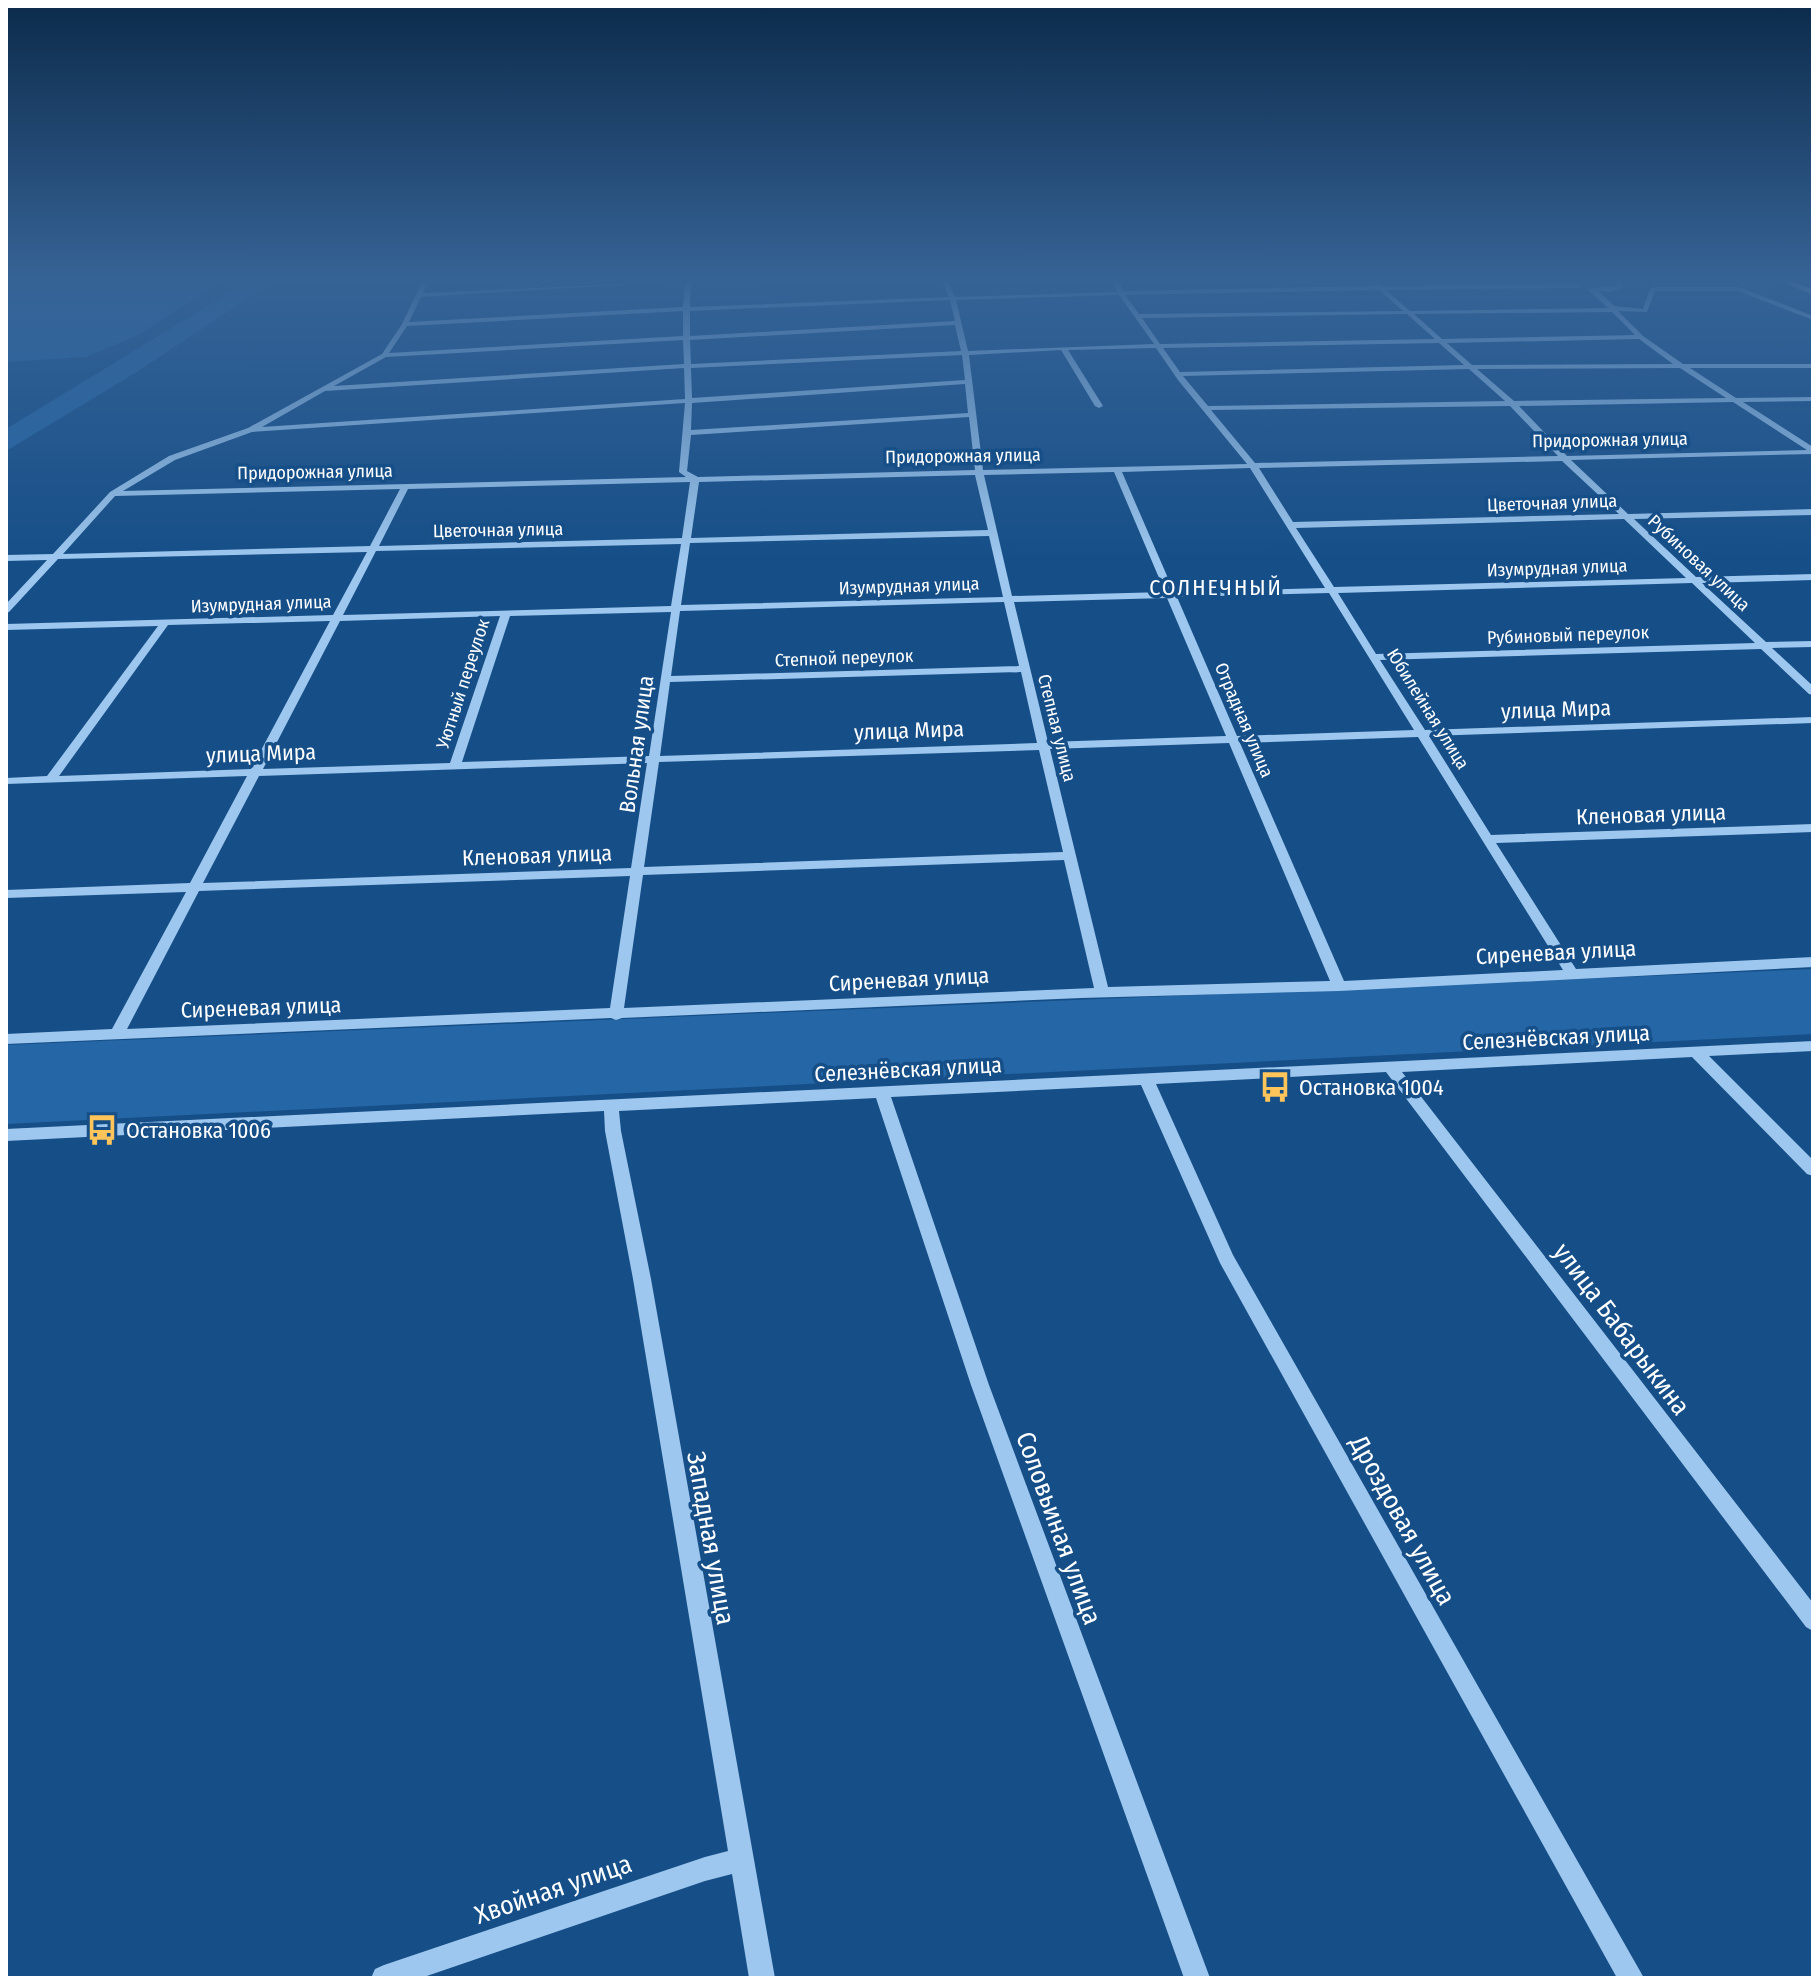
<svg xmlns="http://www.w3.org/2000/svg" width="1819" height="1984" viewBox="0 0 1819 1984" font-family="'Fira Sans Condensed',sans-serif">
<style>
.green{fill:#2567a6}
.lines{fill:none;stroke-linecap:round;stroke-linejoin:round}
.minor{fill:#9dc7ee;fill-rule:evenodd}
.major{fill:#e4f0ff;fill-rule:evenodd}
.labels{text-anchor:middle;stroke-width:7;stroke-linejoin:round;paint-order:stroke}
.far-street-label{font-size:18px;fill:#fff;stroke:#164f88}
.far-quarter-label{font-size:22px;letter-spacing:2px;fill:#fff;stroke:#164f88}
.street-label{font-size:22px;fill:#fff;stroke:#164f88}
.poi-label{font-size:22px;fill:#fff;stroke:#164f88;text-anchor:start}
.near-street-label{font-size:26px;fill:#fff;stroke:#164f88}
</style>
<rect width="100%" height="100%" fill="#164f88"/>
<path class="green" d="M6,282h214l-82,53 -52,22 -80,5z
M230,282h43l-138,91 -129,78v-22l226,-138z
M1813,969v65l-1807,90v-79z"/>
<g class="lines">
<path class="minor" d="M422,282h6l-5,11 243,-11 -245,15 -12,25 274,-15 2,-25h6l-1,25 259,-10 -7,-15h6l7,15 162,-5 -4,-10h6l4,9 252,-5 -2,-2 3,-2 6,4 196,-2 3,2 -3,2 -192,2 24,21 198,-3 -21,-19 31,-4 -3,-3h6l3,5 -15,5 -10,-1 15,15 29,3 7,-20 3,-2h86l74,29v4l-75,-29h-83l-8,21 -29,-1 25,25 40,28h130v4h-123l46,30 77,-1v4l-70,1 70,45v7l-242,6 57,54 185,-5v6l-179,4 62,58 117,-3v6l-111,3 64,59 47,-1v6l-41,1 41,38v9l-4,-1 -48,-45 -381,11 45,70 388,-13v6l-384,13 62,99 322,-11v8l-317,11 80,126 237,-12v10l-474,24 -258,7 -459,20 -6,2 -5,-2 -605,26v-10l106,-5 74,-137 -180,6v-8l184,-7 57,-107 -241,8v-6l41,-2 111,-150 -152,4v-6l327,-9 34,-63 -309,7 -49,53 -3,1v-9l41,-44 -41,1v-6l47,-1 57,-62 59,-36 79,-28 134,-74 20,-30zM1379,290l24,21 -264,3 -14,-19zM1119,295l35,49 -186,7 -12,-51zM950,300l5,21 -265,15v-25zM683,311v25l-294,17 18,-27zM1612,312l23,23 -193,4 -28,-25zM1407,314l28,25 -275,5 -18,-26zM955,325l6,26 -270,13 -1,-24zM1639,339l34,25 -201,1 -25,-22zM683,340l1,24 -350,22 52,-29zM1439,343l25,22 -284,7 -17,-24zM1156,348l22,32 69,84 -264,6 -14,-115 92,-5 34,56 4,2 4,-2 -35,-56zM962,355l3,25 -273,18 -1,-30zM684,368l1,31 -423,28 63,-36zM1680,368l46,30 -212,3 -37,-32zM1469,369l36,32 -297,5 -25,-30zM965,384l3,29 -277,17 1,-27zM1733,402l74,48 -240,6 -48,-50zM685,403l-6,69 7,5 -563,14 52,-31 77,-28zM1510,406l48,50 -303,7 -44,-53zM969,417l6,53 -277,7 -11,-6 4,-36zM1562,461l57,53 -326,8 -34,-54zM1250,468l75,120 -151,4 -52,-120zM1114,472l51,120 -153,4 -28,-121zM975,475l13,55 -297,8 8,-56zM690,482l-8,56 -303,8 29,-57zM400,489l-30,57 -307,8 52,-58zM1624,519l62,59 -352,9 -38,-59zM989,536l14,61 -322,8 9,-62zM681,544l-10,62 -328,9 33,-64zM1692,583l63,60 -379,11 -38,-61zM1329,593l85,137 -177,6 -60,-139zM1167,598l59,138 -178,6 -34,-140zM1004,602l15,64 -348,10 9,-65zM671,612l-22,144 -187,6 48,-146zM500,616l-50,147 -187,6 77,-148zM330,621l-79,148 -192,7 109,-151zM1021,672l16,71 -377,13 10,-74zM1418,737l145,233 -219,11 -104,-238zM1229,743l101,238 -222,6 -58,-238zM1039,750l24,102 -419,15 15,-105zM647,763l-16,105 -428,15 56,-107zM1064,860l30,128 -470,20 19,-133zM630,876l-20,132 -483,21 72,-138z
M1813,1041v10l-104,5 104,104v16l-6,-2 -115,-117 -290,15 411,531v28l-7,-4 -420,-555 -230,12 77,171 411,723h-27l-397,-715 -79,-178 -250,12 98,288 221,593h-26l-213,-593 -95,-287 -257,13 2,20 30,148 124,699h-26l-17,-104 -27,7 -284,97h-50l4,-9 9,-4 321,-108 23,-6 -95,-572 -28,-148 -1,-20 -598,30v-12z"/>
<path class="major" d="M1783,282h11l19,7v6z"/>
</g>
<linearGradient id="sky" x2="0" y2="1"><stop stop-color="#0c2b4b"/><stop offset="0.5" stop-color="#366396"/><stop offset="1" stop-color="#366396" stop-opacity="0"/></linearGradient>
<rect width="1819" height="559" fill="url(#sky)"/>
<defs>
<symbol id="bus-bare" viewBox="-9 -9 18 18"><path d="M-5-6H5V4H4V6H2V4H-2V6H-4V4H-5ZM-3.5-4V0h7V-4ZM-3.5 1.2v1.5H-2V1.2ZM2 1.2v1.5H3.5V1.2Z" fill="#ffc55a" stroke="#164f88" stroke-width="2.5" paint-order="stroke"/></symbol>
</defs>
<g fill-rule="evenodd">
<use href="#bus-bare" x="1253" y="1065" width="44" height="44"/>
<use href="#bus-bare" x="80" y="1108" width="44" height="44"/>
</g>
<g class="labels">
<g class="far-street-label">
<text transform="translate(1610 440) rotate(-1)" y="6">Придорожная улица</text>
<text transform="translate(963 456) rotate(-1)" y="6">Придорожная улица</text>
<text transform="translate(315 472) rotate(-1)" y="6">Придорожная улица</text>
<text transform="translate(1552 503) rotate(-2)" y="6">Цветочная улица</text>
<text transform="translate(498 530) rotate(-1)" y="6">Цветочная улица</text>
<text transform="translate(1699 563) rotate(43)" y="6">Рубиновая улица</text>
<text transform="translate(1557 568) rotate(-2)" y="6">Изумрудная улица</text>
<text transform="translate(909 586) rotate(-2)" y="6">Изумрудная улица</text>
<text transform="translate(261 604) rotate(-2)" y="6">Изумрудная улица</text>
<text transform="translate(1568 635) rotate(-2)" y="6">Рубиновый переулок</text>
<text transform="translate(844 658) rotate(-2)" y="6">Степной переулок</text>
<text transform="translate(463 684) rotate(-72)" y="6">Уютный переулок</text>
<text transform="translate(1428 709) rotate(58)" y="6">Юбилейная улица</text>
<text transform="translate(1244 720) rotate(67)" y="6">Отрадная улица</text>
<text transform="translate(1057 728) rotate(76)" y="6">Степная улица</text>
</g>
<g class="far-quarter-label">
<text x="1216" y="595">СОЛНЕЧНЫЙ</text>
</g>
<g class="street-label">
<text transform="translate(1556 709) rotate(-2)" y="8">улица Мира</text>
<text transform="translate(909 730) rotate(-2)" y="8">улица Мира</text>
<text transform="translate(636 744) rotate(-82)" y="8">Вольная улица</text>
<text transform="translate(261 753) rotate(-2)" y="8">улица Мира</text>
<text transform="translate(1651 814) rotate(-2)" y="8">Кленовая улица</text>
<text transform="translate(537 855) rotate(-2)" y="8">Кленовая улица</text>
<text transform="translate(1556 952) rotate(-3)" y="8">Сиреневая улица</text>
<text transform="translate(909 979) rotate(-3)" y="8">Сиреневая улица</text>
<text transform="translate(261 1007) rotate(-2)" y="8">Сиреневая улица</text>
<text transform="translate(1556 1037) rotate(-3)" y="8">Селезнёвская улица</text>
<text transform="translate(908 1069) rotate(-3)" y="8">Селезнёвская улица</text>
</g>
<g class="poi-label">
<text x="1299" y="1095">Остановка 1004</text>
<text x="126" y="1138">Остановка 1006</text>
</g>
<g class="near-street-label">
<text transform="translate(1622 1329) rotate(53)" y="9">улица Бабарыкина</text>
<text transform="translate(1403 1520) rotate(61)" y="9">Дроздовая улица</text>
<text transform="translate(1059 1528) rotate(70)" y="9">Соловьиная улица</text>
<text transform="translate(711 1538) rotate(80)" y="9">Западная улица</text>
<text transform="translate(553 1889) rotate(-19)" y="9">Хвойная улица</text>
</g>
</g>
<rect width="1819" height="1984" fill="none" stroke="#ffffff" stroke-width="16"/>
</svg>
